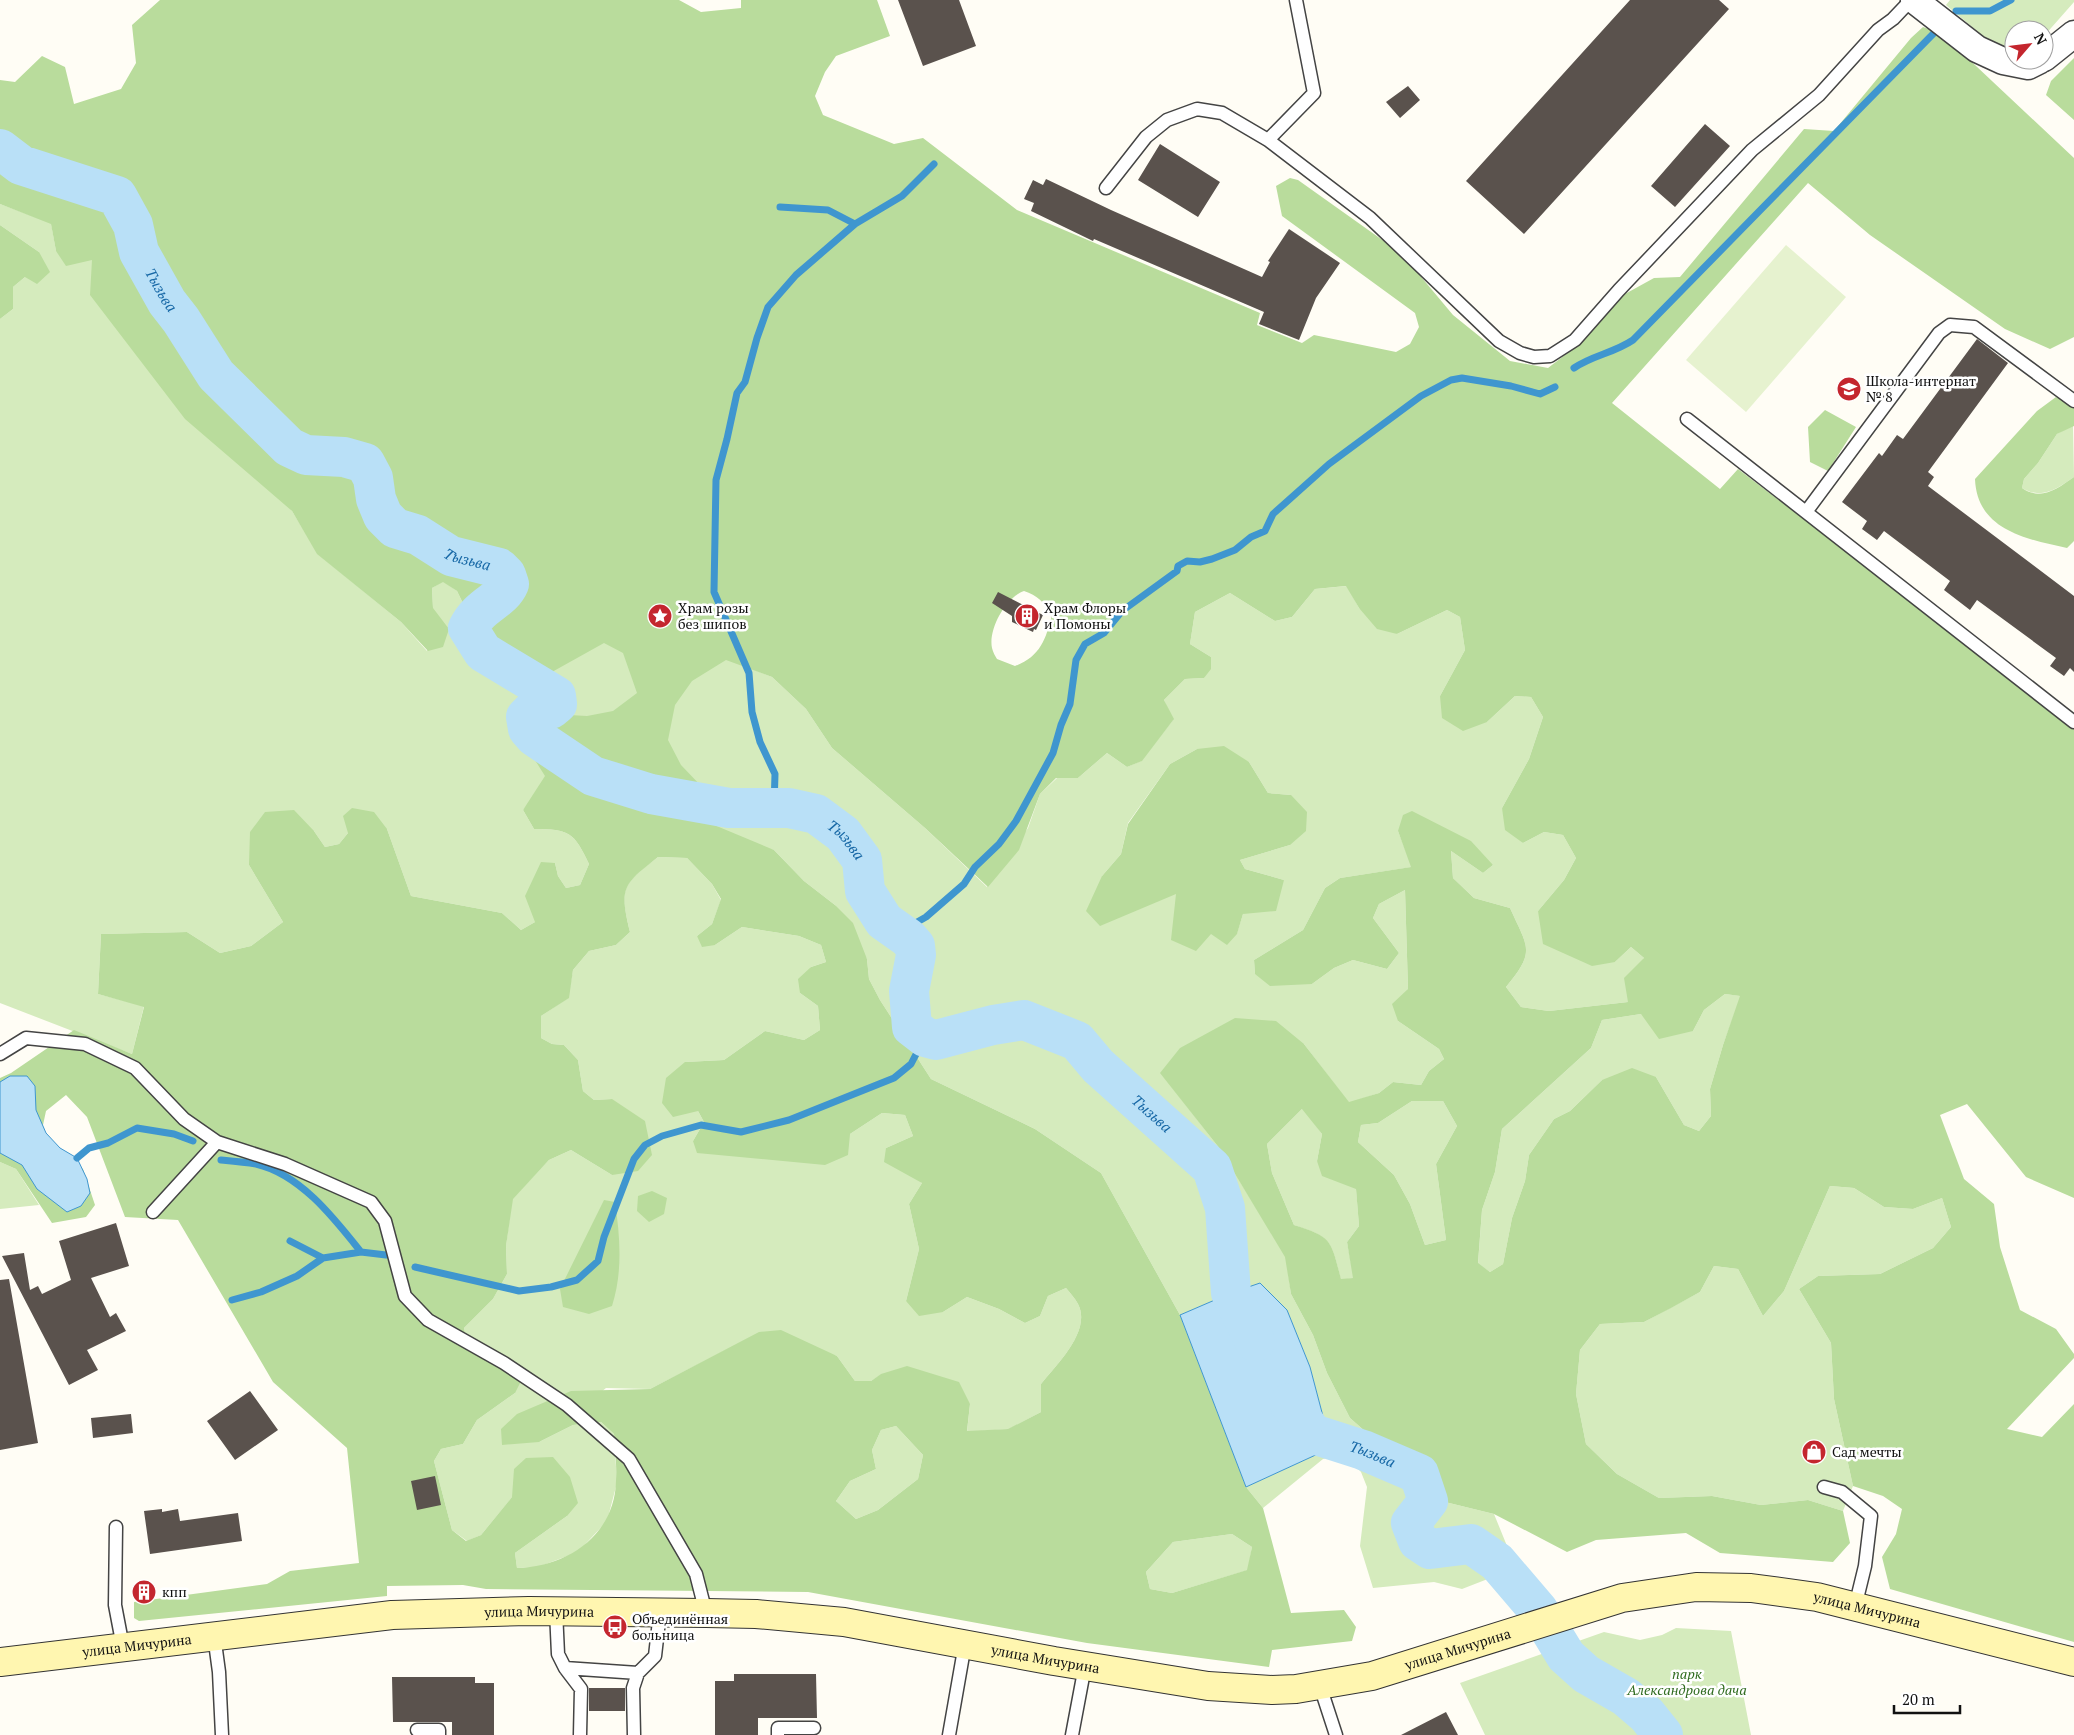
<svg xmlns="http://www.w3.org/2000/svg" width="2074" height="1735" viewBox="0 0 2074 1735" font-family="'PT Serif',serif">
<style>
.green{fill:#d5ebbd;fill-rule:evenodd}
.forest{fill:#b9dc9c;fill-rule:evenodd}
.pitch{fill:#e6f2cf}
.water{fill:#b9e0f7;stroke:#3f96cf}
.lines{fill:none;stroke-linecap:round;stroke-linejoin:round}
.stream{stroke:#3f96cf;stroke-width:7}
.river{stroke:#b9e0f7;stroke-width:40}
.building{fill:#5a524d}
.service-casing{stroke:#444;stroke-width:15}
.minor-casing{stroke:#444;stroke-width:29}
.secondary-casing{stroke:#333;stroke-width:30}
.service{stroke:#fff;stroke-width:12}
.minor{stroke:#fff;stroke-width:26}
.secondary{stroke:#fff6b0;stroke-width:28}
.labels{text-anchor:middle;stroke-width:5;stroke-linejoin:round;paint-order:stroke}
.poi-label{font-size:14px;fill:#111;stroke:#fff;text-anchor:start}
.street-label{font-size:14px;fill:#111;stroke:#fff}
.park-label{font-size:14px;font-style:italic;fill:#2f6b1f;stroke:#fff}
.water-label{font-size:15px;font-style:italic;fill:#1768a6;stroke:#fff}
</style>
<rect width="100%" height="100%" fill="#fffdf5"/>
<path class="green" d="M1950,0h124v2l-30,34v-6h-30v27l-5,1 -63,-53z
M0,204l51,19 5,28 36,9 200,251 26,43 83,68 26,29 6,-43 -1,-20 11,-7 14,10 21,43 122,2 127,23 45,18 34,32 26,39 93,80 62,59 41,-59 12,-34 17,-16h21l29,-25 20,14 14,-6 32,-41 -9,-20 21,-21 19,-1 7,-21 -21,-13 5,-32 35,-19 45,28 17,-4 23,-28 32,-3 12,22 38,26 50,-24 13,7 5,33 -25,46 47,26 28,-26 16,1 12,20 -14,42 -27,49 21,35 21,-11 19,3 13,23 -12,22 -26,31 77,51 16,-15 13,11 -16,44 -79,9 -28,-4 -15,-20c30,-36 22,-39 4,-79l-36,-10 -21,-20 -2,-27 32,22 10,-8 -95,-34 14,36 -72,11 -15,10 -22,42 -49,30 1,14 57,10 22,-16 19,-8 34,9 12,-16 -26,-35 6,-14 26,-14 3,99 -10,32 41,28 5,10 -15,12 -8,14 -28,-3 -14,11 -30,10 -45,-59 -143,29 59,76 66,108 5,37 22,41 14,38 23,45 25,22 39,21 23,39 57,14 22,54 -54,21 -28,-7 -61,6 -13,-42 7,-59 -6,-15 -16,-17 -22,4 -60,49 -17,-21 74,-34 9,-14 -19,-72 -23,-57 -56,-17 -51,22 -79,-142 -66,-44 -104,-50 -51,-79 -11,-21 -2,-20 -32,-54 -31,-24 -30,-31 -246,-46 -5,6 11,19c35,0 40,3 55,35l-9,21 -14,3 -8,-12 -3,-13 -20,59 -14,8 -19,-17 -91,-17 -24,-67 -39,4 -9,11 -14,3 -11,-16 -65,34 34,57 -32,24 -31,7 -33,-21 -86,2 -3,60 46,12 -12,48 -132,-51v-684l13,-10v-22l12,-10 14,-25 -39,-27zM1197,749l52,13 19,31 23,2 -1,50 -50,15 5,9 39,11 -41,34 -6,19 -26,1 -34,-40 -75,-18 19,-22 7,-31 42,-59z
M2073,425l1,52c-17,12 -33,23 -52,11l2,-9 14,-16 19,-29z
M658,857l29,1 25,26 9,16 -9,24 -15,12 18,9 27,-18 57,9 22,9 5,17 -15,5 -11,26 18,13 2,24 -16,10 -39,-9 -41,29 -39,2 13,49 6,11 -11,19 157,-7 32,-21 23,2 8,21 -27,12 36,35 -13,21 10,45 -13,52 37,11 24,-15 32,12 26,14 15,-7 8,-20 18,-8c4,5 9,10 12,16 14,27 -22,61 -37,80v28l-32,17 -42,3 3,-28 -88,-30 -11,7h-16l-18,-25 -78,-23 -109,56 -44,-1 -67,54 34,-17 28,-3 13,12 3,49 -10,38 -29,31 -40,15 -21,1 -2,-15 52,-37 -52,-47 -2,27 -32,39 -14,6 -15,-11 -18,-69 7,-12 22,-5 14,-24 38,-27 -48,-51 -3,-14 29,-29 14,-25 -1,-28 6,-47 37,-39 22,-10 41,25v-76l-18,1 -11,-9 -5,-31 -14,-15 -12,-1 -11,-6v-22l27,-18 5,-28 16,-19 27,-6 14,-13c-11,-45 -8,-47 28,-75z
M1725,994l16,2 -18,49 -13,44 1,27 -12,15 -15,-6 -28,-48 -54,3 -32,31 -16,8 -25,36 -4,26 -13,37 -9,46 -13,8 -12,-8 4,-54 13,-38 7,-43 89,-81 11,-28 39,-6 52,17 11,-21z
M1412,1101h31l14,25 -21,38 10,76 -21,5 -15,-41 -16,-29 -36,-33 3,-17 17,-2z
M1303,1108l19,26 -5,27 39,27 3,38 -12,16 7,36 -13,2c-10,-39 -8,-42 -47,-55l-22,-52 -5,-29z
M0,1162l16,7 23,36 -39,4z
M1830,1186l24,2 30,19 29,2 29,-11 9,29 -18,21 -53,26 -62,2 -19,13 32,54 3,56 19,87 -10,25 -35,-11 -47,5 -49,-9 -53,2 -42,-24 -31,-30 -10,-50 4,-44 20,-26 44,-2 56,-30 14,-26 24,3 25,47 21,-25z
M896,1426l27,29 -5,24 -40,31 -22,9 -20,-18 14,-20 26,-12 -4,-19 9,-20z
M1232,1534l20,13 -4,23 -76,23 -22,-4 -4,-17 27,-30z
M1676,1628l55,3 20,104h-266l-25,-52 144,-51 36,8 22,-5z"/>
<path class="forest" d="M160,0h519l22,12 40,-4v-8h136l13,36 -54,20 -11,16 -10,24 8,19 71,29 29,-6 94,72 243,103 -3,12 45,18 12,-8 82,17 14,-8 9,-17 -4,-14 -133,-97 -6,-30 14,-8 8,2 90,64 29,28 36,43 57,46 38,7 26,-20 51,-54 29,-16 26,-1 124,-148 30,2 77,-93 12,-11 19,7 132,124v179l-24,12 -45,-20 -135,-94 -62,-52 -196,220 108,86 18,-20 336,255v474l-48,-21 -59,-73 -27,11 24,64 30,25 6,43 20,63 36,19 18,25v4l-67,71 35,8 32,-33v238l-184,-53 -8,-32 14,-23 6,-25 -19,-13 -30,-10 -19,-87 -3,-56 -32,-54 19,-13 62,-2 53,-26 18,-21 -9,-29 -29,11 -29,-2 -30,-19 -24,-2 -46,105 -21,25 -25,-47 -24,-3 -14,26 -29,16 -27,14 -44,2 -20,26 -4,44 10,50 31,30 42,24 53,-2 49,9 47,-5 35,11 7,32 -17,19 -113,-9 -34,-20 -90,7 -29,12 -73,-38 -57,-14 -24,-39 -38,-21 -25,-22 -23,-45 -14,-38 -22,-41 -6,-37 -65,-108 -60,-76 20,-25 55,-30 41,3 28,23 45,58 30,-9 14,-11 28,3 8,-14 15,-12 -5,-10 -41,-28 -6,-17 16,-15 -3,-99 -26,14 -6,14 26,35 -12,16 -34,-9 -19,8 -22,16 -42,2 -15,-12 -1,-14 49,-30 22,-42 15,-10 71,-11 -13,-36 5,-16 9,-4 59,30 22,24 -10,8 -32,-22 2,27 21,20 36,10c18,40 26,43 -4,79l15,20 28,4 79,-9 -4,-24 20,-20 -13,-11 -16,15 -23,4 -49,-22 -5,-33 26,-31 12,-22 -13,-23 -19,-3 -21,11 -18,-13 -3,-22 27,-49 14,-42 -12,-20 -16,-1 -28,26 -24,9 -21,-13 -2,-22 25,-46 -5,-33 -13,-7 -50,24 -20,-5 -18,-21 -13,-22 -31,3 -23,28 -17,4 -45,-28 -35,19 -5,32 21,13v12l-7,9 -19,1 -21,21 10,19 -32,42 -15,6 -20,-14 -29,25h-22l-16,16 -21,56 -31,37 -63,-59 -93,-80 -26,-39 -34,-32 -46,-17 -34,21 -17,24 -7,35 13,25 22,23 4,34 67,28 30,31 31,24 18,18 14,36 2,20 11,21 51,79 104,50 66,44 79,142 66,172 17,21 28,105 53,-3 12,17 -4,14 -80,9 -3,17 -182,-24 -279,-51 -322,-3 -23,-4 -76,1v10l-248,25 -5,-3v-16l133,-18 23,-13 69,-8 -12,-115 -74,-66 -95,-162 -53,-3 -38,-100 -21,-22 -20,16 -6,28 43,30 12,36 -9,12 -34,6 -36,-54 -16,-7v-84l11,-5 63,-43 58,24 12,-47 -46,-13 3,-60 86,-2 33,21 31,-7 32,-24 -34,-57 1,-33 15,-20 29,-2 20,21 11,16 14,-3 9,-11 -5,-17 9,-8 22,4 13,17 24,67 91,17 19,17 14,-8 -10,-26 16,-34 14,1 3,13 8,12 14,-3 9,-21c-15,-32 -20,-35 -55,-35l-11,-19 22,-34 -24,-38 7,-15 23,-9 36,2 26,-5 24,-18 -14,-40 -19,-10 -61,34h-10l-40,-25 -15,-18 -21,-43 -14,-9 -11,6 1,20 16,21 -6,18 -15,4 -27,-29 -84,-68 -25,-43 -107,-92 -95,-124 2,-35 -26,6 -10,-15 -5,-27 -51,-20v-124l15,2 27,-26 23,11 9,37 47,-15 15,-26 -4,-38zM1024,591c13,4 21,12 28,24 -6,24 -12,42 -37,51l-18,-7c-2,-3 -4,-7 -5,-11 -4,-19 14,-51 32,-57zM658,857l29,1 25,26 9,15 -9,25 -15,12 5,11 13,-2 27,-18 57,9 22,9 5,17 -15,5 -13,12 2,14 18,13 2,24 -16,10 -39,-9 -41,29 -39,2 -19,16 -4,25 11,14 25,-6 6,11 -11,19 4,12 128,12 23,-10 2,-21 32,-21 23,2 8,21 -27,12 -2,14 38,21 -13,21 10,45 -13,52 13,15 24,-4 24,-15 32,12 26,14 15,-7 8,-20 18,-8c4,5 9,10 12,16 14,27 -22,61 -37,80v28l-33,17 -41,2 3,-27 -11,-22 -52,-16 -26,8 -10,7h-16l-18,-25 -56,-26 -22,2 -109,57 -79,2 -54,23 -16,15 1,16 37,-3 34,-17 28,-3 13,12c1,16 3,32 2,47 -1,54 -49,86 -99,87l-2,-15 52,-37 11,-13 -8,-26 -17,-20 -27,1 -12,11 -2,28 -31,38 -15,6 -14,-11 -18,-69 7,-12 22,-5 14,-24 38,-27 7,-14 -55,-37 -3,-14 29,-29 14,-25 -1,-28 7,-47 36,-39 22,-10 41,25 26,-4 14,-16 -7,-34 -33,-22 -18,1 -11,-9 -5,-31 -14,-15 -12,-1 -11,-6v-22l28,-18 4,-28 16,-19 27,-6 14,-13c-11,-45 -7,-47 28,-75zM1725,994l15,2 -17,49 -13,44 1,27 -12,15 -15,-6 -28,-48 -24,-9 -30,12 -32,31 -16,8 -25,36 -4,26 -13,37 -9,46 -13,8 -12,-9 4,-53 13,-38 7,-43 89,-81 11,-28 39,-6 18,25 34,-8 11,-21zM1412,1101h31l14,25 -21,38 10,76 -21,5 -15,-41 -16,-29 -36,-33 3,-17 17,-2zM1302,1109l20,25 -5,27 5,15 34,13 3,37 -12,16 6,36 -12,1c-10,-38 -8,-42 -47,-54l-22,-52 -5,-29zM896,1426l27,29 -5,24 -40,31 -22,9 -20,-18 14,-20 26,-12 -4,-19 9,-20zM1232,1534l20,13 -5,23 -75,23 -22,-4 -4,-17 27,-30z
M2074,58v62l-28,-25 5,-14z
M0,225l39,27 11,20 -13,12 -12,-7 -12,10v22l-13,10z
M2056,397l18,9v20l-17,8 -19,29 -14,16 -2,9c19,13 35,1 52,-11v64l-7,7c-41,-9 -90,-18 -92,-69l62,-68z
M1825,410l31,17 -28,44 -18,-9 -2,-35z
M1224,746l25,16 19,31 23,2 16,17 -1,19 -16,14 -50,15 5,9 39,11 -8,31 -33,3 -6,20 -10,11 -16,-11 -15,17 -25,-11 5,-46 -76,32 -14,-15 16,-35 19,-22 7,-30 42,-60 27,-15z
M652,1191l15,7 -3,16 -15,8 -12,-11 1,-15z
M604,1200l11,2c5,34 8,70 -3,104l-23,8 -26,-7 -3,-18z"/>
<path class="pitch" d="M1786,245l60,52 -100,115 -60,-52z"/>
<path class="water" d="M10,1076h17l8,10 1,24 10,23 14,15 17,10 10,21 3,14 -9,13 -14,6 -30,-23 -15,-24 -22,-12v-71z
M1260,1283l27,27 23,57 19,72 -9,14 -74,34 -66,-172 51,-22z"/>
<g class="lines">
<path class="stream" d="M1956,11h34l21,-11
M780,207l48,3 27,14
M1574,368c19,-13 40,-15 59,-28l301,-307
M774,807l1,-33 -15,-32 -8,-30 -3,-39 -35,-81 2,-112 11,-41 10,-46 8,-11 12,-44 11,-31 28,-32 59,-51 47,-28 32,-32
M895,929l17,-4 14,-8 38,-33 11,-17 24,-23 17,-23 37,-68 8,-28 9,-21 6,-44 9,-16 19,-11 18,-22 55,-40 1,-5 9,-5 13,1 12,-3 23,-9 16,-13 14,-6 8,-17 56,-50 92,-68 30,-16 11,-2 49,8 29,8 15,-7
M77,1158l12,-10 19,-5 29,-15 37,6 19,7
M221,1160c11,1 23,2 35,4 44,10 78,54 105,88
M290,1241l33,17
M415,1267l104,24 32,-4 26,-7 21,-19 6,-24 30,-78 11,-14 17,-9 39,-11 40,7 48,-12 105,-42 17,-14 14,-27
M232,1300l29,-8 36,-16 26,-18 38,-6 25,3"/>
<g class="river">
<path id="s1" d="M0,149l21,16 96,31 16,29 6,27 28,50 14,18 35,55 73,72 17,8 38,2 21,6 8,15 3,21 7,17 12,12 23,7 33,21 48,12 7,7 3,9c-7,17 -30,21 -41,44l15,24 73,44 1,8 -6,5 -20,3 -5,5 2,12 7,8 58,39 58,18 78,14h60l27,6 27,20 19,26 3,31 19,30 24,17 7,8 1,9 -7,36 3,36 13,10 11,3 57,-15 31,-5 53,21 21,25 114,102 13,40 6,85 24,49"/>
<path id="s2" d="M1289,1403l24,31 50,16 56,24 9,27 -17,22 7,18 12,8 41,-5 26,18 41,48 28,46 20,18 40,23 21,18 16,20"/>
</g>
</g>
<path class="building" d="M898,0h61l17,46 -53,20z
M1630,0h89l10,9 -205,225 -58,-53z
M1408,86l12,14 -20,18 -14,-16z
M1705,124l25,22 -55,61 -24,-21z
M1160,144l60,38 -22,35 -60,-37z
M1046,179l65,31 151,67 8,-15 -2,-1 21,-32 51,34 -24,35 -17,42 -40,-16 5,-12 -170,-73 -1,2 -62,-30 3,-8 -10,-4 9,-19 10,5z
M1977,339l31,24 -80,109 6,5 -6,9 146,110v76l-4,-4 -6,8 -14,-10 6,-8 -79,-58 -7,10 -26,-20 6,-9 -66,-50 -7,9 -15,-11 5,-8 -25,-19 37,-49 3,3 15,-21 6,4z
M998,592l45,23 -7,15 -2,-1 -1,3 -21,-10v-6l-20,-13z
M116,1223l13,43 -38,12 19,39 6,-4 10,18 -39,19 11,20 -29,15 -67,-129 22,-3 6,37 8,-4 4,8 29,-14 -12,-39z
M9,1279l29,164 -38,7v-170z
M250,1391l28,39 -43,30 -28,-39z
M131,1414l2,19 -40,5 -2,-20z
M435,1476l6,29 -24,5 -6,-29z
M162,1509v3l16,-3 2,12 58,-8 4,28 -92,13 -6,-43z
M734,1674h82l1,44h-59v17h-43v-54h19z
M392,1677h83v6h19v52h-42v-13h-59z
M589,1688h36v23h-36z
M1446,1712l12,23h-57z"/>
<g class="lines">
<defs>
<path id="service" d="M1268,140l46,-47 -18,-93
M1106,188l40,-51 21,-17 30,-11 25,4 46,27 102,78 129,123 21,12 14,4 16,-1 25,-16 44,-50 133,-140 67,-55 59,-65 15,-11 18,-19
M1687,419l387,303
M1806,512l133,-179 11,-8 24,2 100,74
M0,1054l26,-16 59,6 50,24 49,51 33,23 68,22 86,38 14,19 20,75 23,24 76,43 63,42 62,54 67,115 10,39
M153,1212l64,-70
M1824,1487l18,5 29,24 -6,50 -10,41
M116,1527l-1,78 8,42
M556,1611l2,43 7,14 73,5 17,-17 5,-44
M214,1635l5,37 3,63
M565,1668l16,21 -1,46
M1320,1686l16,49
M417,1730h22v5
M634,1735l-1,-47 5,-15
M778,1735v-7h36
M949,1735l16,-91
M1072,1735l13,-69"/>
<path id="minor" d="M1914,0l63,49 26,12 25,5 12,-6
M2044,58l30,-24"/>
<g id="secondary">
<path id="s3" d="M0,1662l392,-47 137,-4 177,2 50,1 88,8 210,39 154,25 64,4 24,-1 76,-13 250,-78 74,-11 55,1 66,9 257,65"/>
</g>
</defs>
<use href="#service" class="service-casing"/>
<use href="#minor" class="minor-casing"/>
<use href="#secondary" class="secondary-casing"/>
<use href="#service" class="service"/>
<use href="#minor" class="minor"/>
<use href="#secondary" class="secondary"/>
</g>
<defs>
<symbol id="school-disc" viewBox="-11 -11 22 22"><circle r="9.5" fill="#c4262e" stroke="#fff"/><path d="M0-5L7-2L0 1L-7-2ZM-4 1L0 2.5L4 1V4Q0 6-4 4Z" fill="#fff"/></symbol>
<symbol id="sight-disc" viewBox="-11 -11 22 22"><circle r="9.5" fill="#c4262e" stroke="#fff"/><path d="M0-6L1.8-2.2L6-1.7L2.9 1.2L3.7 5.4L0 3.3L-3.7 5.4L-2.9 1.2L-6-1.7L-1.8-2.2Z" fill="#fff"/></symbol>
<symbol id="building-disc" viewBox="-11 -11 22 22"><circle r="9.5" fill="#c4262e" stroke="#fff"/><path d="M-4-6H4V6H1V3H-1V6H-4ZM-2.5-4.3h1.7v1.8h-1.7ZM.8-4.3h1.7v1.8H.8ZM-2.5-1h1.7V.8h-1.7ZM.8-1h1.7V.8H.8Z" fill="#fff"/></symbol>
<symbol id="shop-disc" viewBox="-11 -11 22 22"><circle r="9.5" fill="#c4262e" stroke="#fff"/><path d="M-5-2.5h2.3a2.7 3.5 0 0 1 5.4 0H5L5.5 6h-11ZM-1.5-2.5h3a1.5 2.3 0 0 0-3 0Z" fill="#fff"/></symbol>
<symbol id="bus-disc" viewBox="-11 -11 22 22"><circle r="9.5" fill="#c4262e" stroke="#fff"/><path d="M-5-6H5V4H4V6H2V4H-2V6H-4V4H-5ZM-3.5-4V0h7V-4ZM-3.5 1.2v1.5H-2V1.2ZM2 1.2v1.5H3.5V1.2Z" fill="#fff"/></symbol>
</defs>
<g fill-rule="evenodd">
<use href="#school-disc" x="1835" y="375" width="28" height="28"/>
<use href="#sight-disc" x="646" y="602" width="28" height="28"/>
<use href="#building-disc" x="1013" y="602" width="28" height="28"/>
<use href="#shop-disc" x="1800" y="1438" width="28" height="28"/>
<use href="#building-disc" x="130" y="1578" width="28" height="28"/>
<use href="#bus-disc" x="601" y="1613" width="28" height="28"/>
</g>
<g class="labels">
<g class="poi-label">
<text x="1866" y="386">Школа-интернат<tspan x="1866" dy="16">№ 8</tspan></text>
<text x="678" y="613">Храм розы<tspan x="678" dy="16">без шипов</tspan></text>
<text x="1044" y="613">Храм Флоры<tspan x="1044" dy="16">и Помоны</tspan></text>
<text x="1832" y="1457">Сад мечты</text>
<text x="162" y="1597">кпп</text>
<text x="632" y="1624">Объединённая<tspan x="632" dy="16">больница</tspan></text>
</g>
<g class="street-label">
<text dy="5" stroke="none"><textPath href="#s3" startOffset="1892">улица Мичурина</textPath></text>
<text dy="5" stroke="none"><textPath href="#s3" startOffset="542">улица Мичурина</textPath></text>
<text dy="5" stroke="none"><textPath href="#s3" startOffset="138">улица Мичурина</textPath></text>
<text dy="5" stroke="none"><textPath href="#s3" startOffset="1472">улица Мичурина</textPath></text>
<text dy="5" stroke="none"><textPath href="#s3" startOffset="1052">улица Мичурина</textPath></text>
</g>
<g class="park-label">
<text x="1687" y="1679">парк<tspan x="1687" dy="16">Александрова дача</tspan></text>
</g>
<g class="water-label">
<text dy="5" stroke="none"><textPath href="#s1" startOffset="232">Тызьва</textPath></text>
<text dy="5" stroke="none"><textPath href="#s1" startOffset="668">Тызьва</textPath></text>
<text dy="5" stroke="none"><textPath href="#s1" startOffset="1298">Тызьва</textPath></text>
<text dy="5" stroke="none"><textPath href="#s1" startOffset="1792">Тызьва</textPath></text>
<text dy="5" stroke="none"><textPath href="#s2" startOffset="102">Тызьва</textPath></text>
</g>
</g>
<g transform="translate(2029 45) rotate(62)"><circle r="24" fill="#ffffff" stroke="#a0a0a0"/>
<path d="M0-4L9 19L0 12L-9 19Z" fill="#c4262e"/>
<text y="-8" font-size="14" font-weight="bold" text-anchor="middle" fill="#111111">N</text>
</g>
<path d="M1894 1705v8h66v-8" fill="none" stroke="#111111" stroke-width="2.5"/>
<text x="1902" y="1705" font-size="15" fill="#111111" stroke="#ffffff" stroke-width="4" paint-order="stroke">20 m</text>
</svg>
